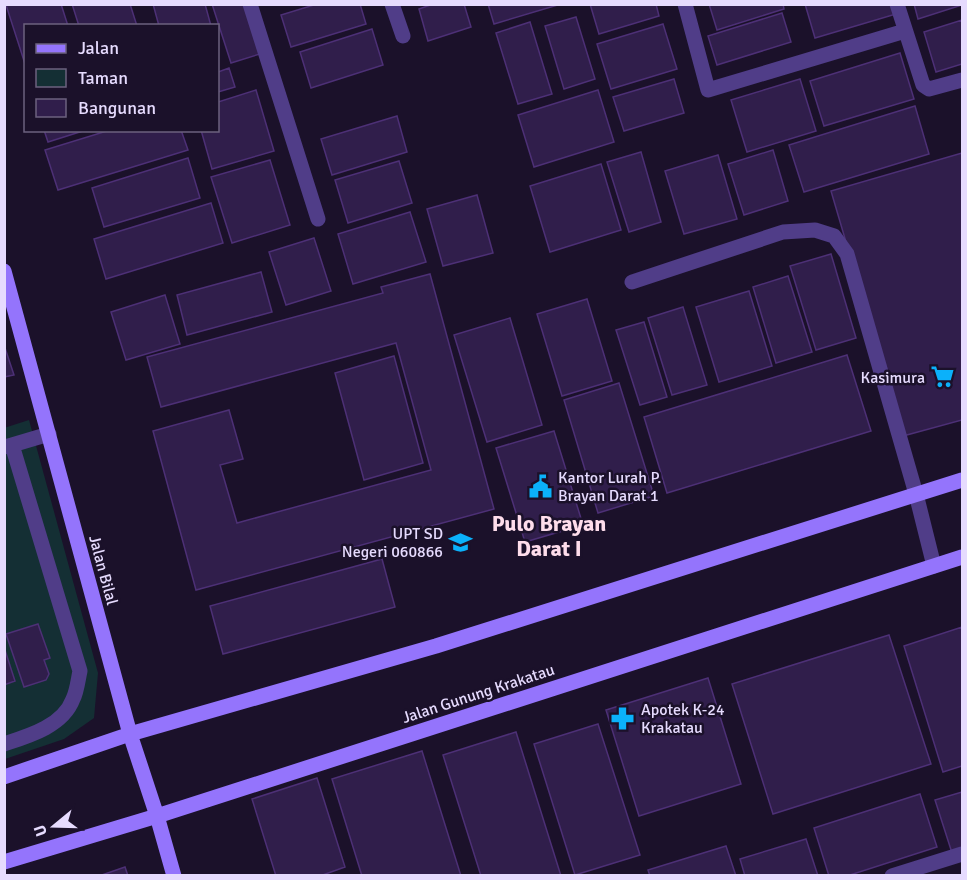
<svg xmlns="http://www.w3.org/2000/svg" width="967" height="880" viewBox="0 0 967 880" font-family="Signika,sans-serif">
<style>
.green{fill:#142f34}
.building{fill:#301e4b;stroke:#4d3076;stroke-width:1.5}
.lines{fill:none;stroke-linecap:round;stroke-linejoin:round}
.service{stroke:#503d88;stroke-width:15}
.pedestrian{stroke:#503d88;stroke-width:15}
.minor{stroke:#503d88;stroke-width:15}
.secondary{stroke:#9474fc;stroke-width:15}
.labels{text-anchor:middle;stroke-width:5;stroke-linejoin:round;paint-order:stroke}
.poi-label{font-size:16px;fill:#e6dbfe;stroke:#1b112a;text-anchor:end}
.street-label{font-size:16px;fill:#e6dbfe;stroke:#1b112a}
.district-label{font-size:22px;font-weight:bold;fill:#feddeb;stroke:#1b112a}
</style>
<rect width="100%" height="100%" fill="#1b112a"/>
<path class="green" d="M29,420l69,253 -4,45 -30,21 -59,20 -1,-331z"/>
<path class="building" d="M61,4l7,22h-42v41l-20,-62z
M72,4h58l7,22h-58z
M153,4h52l6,22h-52z
M212,4h35l16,49 -32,10z
M317,4h43l6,20 -75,23 -10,-32z
M433,4h31l7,23 -43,14 -9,-32z
M488,4h73l-67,20z
M590,4h66l3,12 -60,18z
M709,4h74l1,5 -67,21z
M805,4h88l3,10 -81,24z
M914,4h48v1l-44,14z
M782,13l9,29 -74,23 -9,-29z
M576,17l19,62 -31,10 -19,-63z
M962,20v44l-26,8 -12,-40z
M530,22l22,72 -34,10 -22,-71z
M663,24l14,45 -66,20 -14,-45z
M372,29l11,36 -72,23 -11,-36z
M900,53l14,46 -90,27 -14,-45z
M229,68l6,19 -17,5v-20z
M674,79l10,34 -60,18 -11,-34z
M800,79l16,52 -69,21 -16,-52z
M256,90l18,61 -62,18 -11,-39h17v-28z
M598,90l16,52 -80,25 -16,-52z
M915,106l14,48 -125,38 -15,-47z
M397,116l10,36 -75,23 -11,-36z
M44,130h42l-38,12z
M110,130h71l7,20 -130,40 -13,-40z
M773,150l15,51 -44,14 -16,-51z
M641,152l20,70 -32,10 -22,-70z
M962,153v267l-59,16 -72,-245z
M718,155l19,64 -53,15 -19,-63z
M188,158l12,40 -96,29 -12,-39z
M270,160l20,65 -58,18 -21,-66z
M399,161l13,42 -64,20 -13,-43z
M601,164l20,66 -71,22 -20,-66z
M477,195l16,58 -50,13 -16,-57z
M211,203l12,40 -117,36 -12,-40z
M410,212l16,50 -73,22 -15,-50z
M314,238l17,53 -45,14 -17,-53z
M831,254l25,84 -40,12 -26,-84z
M261,272l11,40 -85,23 -10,-40z
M430,274l64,235 -298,81 -43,-159 76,-21 14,49 -23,6 17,58 194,-53 -35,-127 -235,64 -14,-50 236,-64 -2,-6z
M788,276l24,76 -36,11 -23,-76z
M749,291l23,75 -53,16 -23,-75z
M165,295l15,49 -54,16 -15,-48z
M587,299l25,82 -50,15 -25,-82z
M683,307l24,78 -35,10 -24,-77z
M510,318l32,107 -55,17 -33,-107z
M644,322l23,75 -27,8 -24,-75z
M4,345l10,30 -10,2z
M847,355l24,76 -204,62 -23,-76z
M394,356l29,107 -59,17 -29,-107z
M619,383l35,113 -56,17 -34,-113z
M554,431l29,94 -58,17 -29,-94z
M382,559l13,48 -172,47 -13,-48z
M38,624l12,34 -6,2 5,14 -3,6 -22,7 -18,-53z
M962,627v139l-19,6 -39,-126z
M889,635l42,129 -158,50 -41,-130z
M4,647l11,34 -11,4z
M708,678l33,106 -102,32 -33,-106z
M598,724l42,131 -65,20 -41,-131z
M516,732l45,144h-80l-38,-121z
M422,751l39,125h-99l-30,-97z
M317,778l28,89 -25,9h-44l-24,-77z
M962,792v61l-9,3 -18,-56z
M920,794l17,53 -90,29h-18l-15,-48z
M806,839l12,37h-73l-5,-17z
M726,846l10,30h-86l-2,-6z
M125,867l3,9h-29z"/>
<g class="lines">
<path class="service" d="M392,4l11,32
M632,282l151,-50 32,-2 19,6 13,18 69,240 18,72"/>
<path class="pedestrian" d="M12,445l37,-11
M4,447l8,-2 68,226c-2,9 -3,20 -7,28 -10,27 -44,37 -69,45"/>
<path class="minor" d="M250,4l68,215
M685,4l23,86 197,-59
M897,4l26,81 6,4 33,-9
M892,876l70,-22"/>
<path class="secondary" d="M4,271l126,463 27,82 17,60
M4,777l126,-43 306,-88 526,-166
M4,862l153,-46 805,-259"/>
</g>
<defs>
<symbol id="supermarket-bare" viewBox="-9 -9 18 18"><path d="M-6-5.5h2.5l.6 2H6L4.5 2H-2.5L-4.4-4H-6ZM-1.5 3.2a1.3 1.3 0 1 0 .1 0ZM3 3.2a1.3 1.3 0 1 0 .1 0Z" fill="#0bb1fa" stroke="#1b112a" stroke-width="2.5" paint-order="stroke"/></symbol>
<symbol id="civic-bare" viewBox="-9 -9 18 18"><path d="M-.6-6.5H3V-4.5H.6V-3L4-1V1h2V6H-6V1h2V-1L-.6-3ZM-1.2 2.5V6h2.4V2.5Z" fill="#0bb1fa" stroke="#1b112a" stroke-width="2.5" paint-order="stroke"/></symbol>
<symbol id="school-bare" viewBox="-9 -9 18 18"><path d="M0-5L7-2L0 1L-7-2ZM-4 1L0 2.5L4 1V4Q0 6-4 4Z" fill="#0bb1fa" stroke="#1b112a" stroke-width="2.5" paint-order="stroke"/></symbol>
<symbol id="pharmacy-bare" viewBox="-9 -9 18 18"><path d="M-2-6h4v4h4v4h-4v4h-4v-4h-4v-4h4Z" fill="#0bb1fa" stroke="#1b112a" stroke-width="2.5" paint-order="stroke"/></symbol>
</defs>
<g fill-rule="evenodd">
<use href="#supermarket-bare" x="926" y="360" width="33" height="33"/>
<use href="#civic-bare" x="524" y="470" width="33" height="33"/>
<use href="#school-bare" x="444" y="526" width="33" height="33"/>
<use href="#pharmacy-bare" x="606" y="702" width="33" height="33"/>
</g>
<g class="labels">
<g class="poi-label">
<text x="925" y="383">Kasimura</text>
<text x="558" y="483" text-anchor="start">Kantor Lurah P.<tspan x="558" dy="18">Brayan Darat 1</tspan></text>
<text x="443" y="539">UPT SD<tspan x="443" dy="18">Negeri 060866</tspan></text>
<text x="641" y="715" text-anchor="start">Apotek K-24<tspan x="641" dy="18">Krakatau</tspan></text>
</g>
<g class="street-label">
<text transform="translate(104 570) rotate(75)" y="6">Jalan Bilal</text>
<text transform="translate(478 693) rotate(-18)" y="6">Jalan Gunung Krakatau</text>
</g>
<g class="district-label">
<text x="549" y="531">Pulo Brayan<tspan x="549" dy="25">Darat I</tspan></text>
</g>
</g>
<rect width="967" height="880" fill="none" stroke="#e6dbfe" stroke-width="12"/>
<rect x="24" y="24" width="195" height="108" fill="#1b112a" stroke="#6c627f" stroke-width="1.5"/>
<rect x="36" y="44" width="30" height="9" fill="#9474fc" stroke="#6c627f" stroke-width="1.5"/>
<text x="78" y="54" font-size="18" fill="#e6dbfe">Jalan</text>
<rect x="36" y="69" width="30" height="18" fill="#142f34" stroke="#6c627f" stroke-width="1.5"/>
<text x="78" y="84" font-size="18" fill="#e6dbfe">Taman</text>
<rect x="36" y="99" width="30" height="18" fill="#301e4b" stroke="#6c627f" stroke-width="1.5"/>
<text x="78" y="114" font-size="18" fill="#e6dbfe">Bangunan</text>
<g transform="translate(54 826) rotate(251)" stroke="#1b112a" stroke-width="4.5" paint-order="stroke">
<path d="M0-4.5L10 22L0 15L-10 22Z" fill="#e6dbfe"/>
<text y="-9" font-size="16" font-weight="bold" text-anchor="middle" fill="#e6dbfe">U</text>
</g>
</svg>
